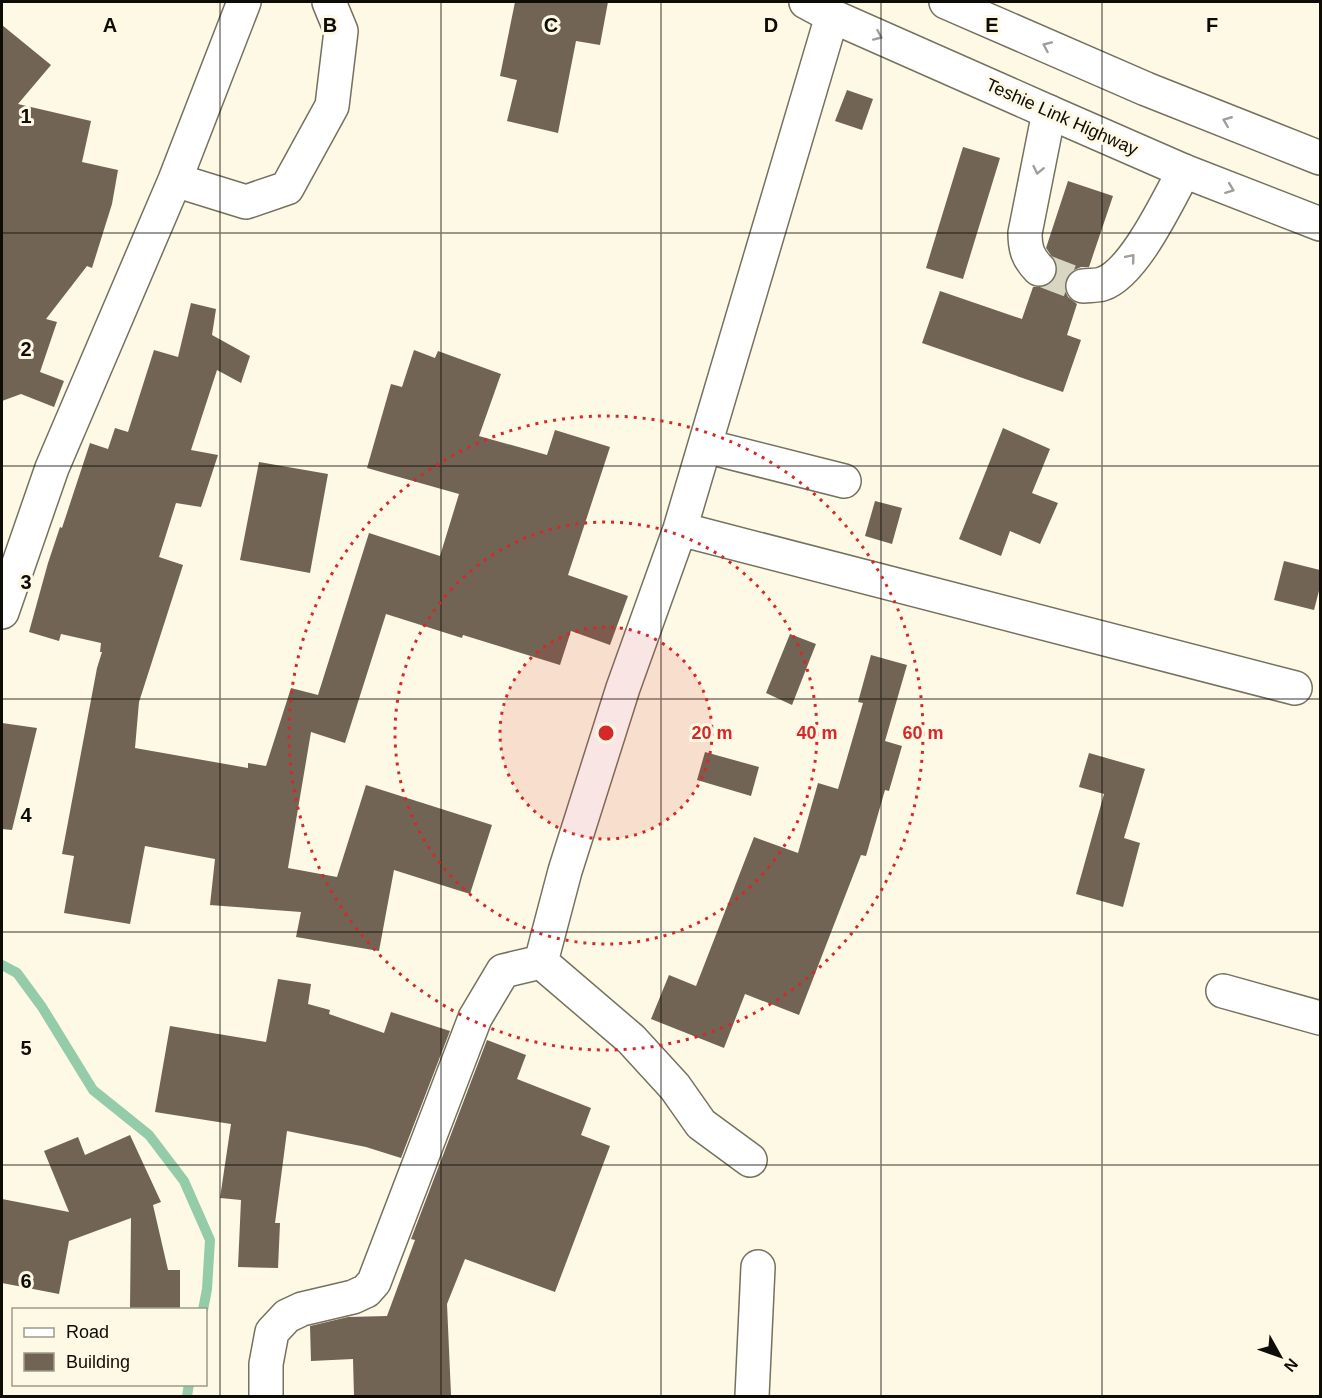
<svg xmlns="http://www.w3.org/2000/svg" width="1322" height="1398" viewBox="0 0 1322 1398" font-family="Arial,sans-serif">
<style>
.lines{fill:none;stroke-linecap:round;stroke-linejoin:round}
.stream{stroke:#94cca9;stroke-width:10}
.building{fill:#716455}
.minor-tunnel{stroke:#d9d5c3;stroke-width:33;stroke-dasharray:33 16;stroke-linecap:butt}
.minor-casing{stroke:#74715f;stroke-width:36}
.major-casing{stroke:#74715f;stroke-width:36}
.minor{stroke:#fff;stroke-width:33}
.major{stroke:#fff;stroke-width:33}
.oneway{stroke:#9f9e9b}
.grid{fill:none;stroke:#0e0c06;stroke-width:1.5;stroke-opacity:0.55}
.ring{fill:none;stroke:#d62828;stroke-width:3;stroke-dasharray:3 6}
.labels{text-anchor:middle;stroke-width:6;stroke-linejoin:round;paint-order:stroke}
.street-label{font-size:18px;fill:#0e0c06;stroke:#fdf9e4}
.grid-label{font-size:20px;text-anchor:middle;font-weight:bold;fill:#0e0c06;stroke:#fdf9e4;stroke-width:6;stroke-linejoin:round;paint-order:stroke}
.centre{fill:#d62828;stroke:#fdf9e4;stroke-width:3}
.ring-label{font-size:18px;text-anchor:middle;font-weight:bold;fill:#d62828;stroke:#fdf9e4;stroke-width:6;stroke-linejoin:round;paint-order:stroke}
</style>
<rect width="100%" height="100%" fill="#fdf9e4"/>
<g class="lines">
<path class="stream" d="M2,965l15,8 25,34 51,83 56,45 35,46 26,59 -3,49 -4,21
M187,1396l2,-12"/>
</g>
<path class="building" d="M515,2h93l-8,43 -24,-4 -18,92 -51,-12 10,-41 -17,-4z
M2,25l49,40 -33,39 73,17 -9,41 36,8 -6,34 -20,64 -5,-2 -41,53 11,3 -17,50 24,9 -10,26 -33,-13 -19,7z
M847,90l26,9 -11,31 -27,-9z
M963,147l37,11 -37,121 -37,-11z
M1068,181l45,15 -24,71h-8l-9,4 -6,8 -2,9 4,9 9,7 -10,31 14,5 -18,52 -141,-49 18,-52 82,28 11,-32h11l7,-4 6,-8v-11l-11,-16z
M191,303l25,6 -4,26 38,21 -9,27 -24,-13 -26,80 27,5 -17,52 -25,-4 -17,54 24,8 -44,137 -4,46 113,20v-5l18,3 25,-78 27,7 51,-162 71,23 19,-62 -92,-26 24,-84 11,3 12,-37 21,8 3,-7 63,23 -22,62 68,19 8,-25 55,17 -42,128 60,21 -18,49 -39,-14 -11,34 -97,-30 -1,3 -76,-24 -41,129 -34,-11 -23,136 49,9 29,-92 126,40 -22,69 -76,-24 -15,81 -83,-14 5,-25 -91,-7 5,-46 -70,-13 -15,78 -66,-11 10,-57 -12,-2 35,-186 5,-16h-2l1,-9 -40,-9 -2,7 -30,-9 19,-69 12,-36 2,1 28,-85 18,6 7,-21 13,4 26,-82 24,7z
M1003,428l47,21 -18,44 26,10 -18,41 -30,-13 -9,25 -42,-17z
M259,462l69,12 -18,99 -70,-13z
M875,501l27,7 -10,36 -27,-8z
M1284,561l36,9v17l-6,23 -40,-10z
M790,634l26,10 -24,61 -26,-12z
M871,655l36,10 -22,76 17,5 -13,45 -4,-1 -19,66 -5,-1 -62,160 -54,-21 -21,54 -73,-29 18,-44 27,11 58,-149 44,16 20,-70 20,6 25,-86 -5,-1z
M2,723l35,5 -25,102 -10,-1z
M705,752l54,15 -8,29 -54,-16z
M1089,753l56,16 -21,69 16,5 -17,64 -47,-13 28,-100 -25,-7z
M278,979l33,5 -3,20 22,6 -1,4 55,19 7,-21 59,19 -49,127 -35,-11 -79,-16 -12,92h5l-2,45 -40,-1 3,-67 -21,-2 11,-74 -76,-12 15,-86 96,16z
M487,1040l39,15 -9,24 74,29 -10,27 29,11 -55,146 -90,-33 -18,45 4,91 -97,1 -1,-37 -42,2 -1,-35 38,-9 39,-1 28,-76 -4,-1z
M130,1135l31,67 -8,3 15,65h12v39h-50l1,-91 -62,23 -10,53 -57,-11v-84l67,13 -25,-61 34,-14 7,18z"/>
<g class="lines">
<path class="minor-tunnel" d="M1039,269l44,17"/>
<defs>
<path id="minor" d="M175,180l71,22 41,-14 45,-82 9,-75 -12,-29
M1039,269c-11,-11 -14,-20 -14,-36l24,-121
M1083,286c6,-1 13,0 19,-2 32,-10 66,-84 82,-113
M705,446l139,35
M680,529l615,159
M2,612l50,-144 123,-288 69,-178
M541,962l90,77 44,48 26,37 49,36
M1223,991l97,27
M266,1396v-32l6,-32 15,-16 15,-7 51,-12 13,-6 8,-9 101,-264 28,-47 38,-9 24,-91 58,-183 57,-159 152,-513
M752,1396l6,-129"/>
<path id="major" d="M806,2l26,14 217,96 135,59 136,53
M946,2l200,87 174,69"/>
</defs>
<use href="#minor" class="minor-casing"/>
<use href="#major" class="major-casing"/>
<use href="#minor" class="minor"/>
<use href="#major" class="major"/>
</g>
<defs><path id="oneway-chevron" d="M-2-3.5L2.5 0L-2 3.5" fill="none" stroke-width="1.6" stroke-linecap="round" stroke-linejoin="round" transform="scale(1.5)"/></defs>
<g class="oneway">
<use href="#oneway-chevron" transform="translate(878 36) rotate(24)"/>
<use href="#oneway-chevron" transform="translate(1047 46) rotate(-156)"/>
<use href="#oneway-chevron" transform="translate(1227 121) rotate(-158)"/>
<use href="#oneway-chevron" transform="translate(1038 170) rotate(102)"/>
<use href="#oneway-chevron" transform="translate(1230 189) rotate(21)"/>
<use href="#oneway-chevron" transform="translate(1131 258) rotate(-50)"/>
</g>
<path class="grid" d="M220,2v1394M441,2v1394M661,2v1394M881,2v1394M1102,2v1394M2,233h1318M2,466h1318M2,699h1318M2,932h1318M2,1165h1318"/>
<circle cx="606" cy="733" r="106" fill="#d62828" fill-opacity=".12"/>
<g class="ring">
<circle cx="606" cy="733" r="106"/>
<circle cx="606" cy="733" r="211"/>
<circle cx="606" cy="733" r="317"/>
</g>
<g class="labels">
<g class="street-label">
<text transform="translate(1062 117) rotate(24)" y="6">Teshie Link Highway</text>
</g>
</g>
<g class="grid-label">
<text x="110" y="32">A</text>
<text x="330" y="32">B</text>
<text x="551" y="32">C</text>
<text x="771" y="32">D</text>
<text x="992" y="32">E</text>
<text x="1212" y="32">F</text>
<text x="26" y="123">1</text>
<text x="26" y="356">2</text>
<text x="26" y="589">3</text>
<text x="26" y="822">4</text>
<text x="26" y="1055">5</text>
<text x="26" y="1288">6</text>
</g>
<circle cx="606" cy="733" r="9" class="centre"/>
<g class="ring-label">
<text x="712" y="739">20 m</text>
<text x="817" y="739">40 m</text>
<text x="923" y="739">60 m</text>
</g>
<rect width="1322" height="1398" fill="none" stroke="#0e0c06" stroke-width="6"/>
<rect x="12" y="1308" width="195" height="78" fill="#fdf9e4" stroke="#9d9a8b" stroke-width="1.5"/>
<rect x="24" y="1328" width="30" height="9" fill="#ffffff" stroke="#9d9a8b" stroke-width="1.5"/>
<text x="66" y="1338" font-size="18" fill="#0e0c06">Road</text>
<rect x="24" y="1353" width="30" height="18" fill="#716455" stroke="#9d9a8b" stroke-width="1.5"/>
<text x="66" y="1368" font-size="18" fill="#0e0c06">Building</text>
<g transform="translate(1280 1356) rotate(130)" stroke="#fdf9e4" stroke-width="4.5" paint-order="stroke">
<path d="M0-4.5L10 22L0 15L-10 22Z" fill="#0e0c06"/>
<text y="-9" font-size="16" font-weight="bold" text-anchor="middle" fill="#0e0c06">N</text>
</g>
</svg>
